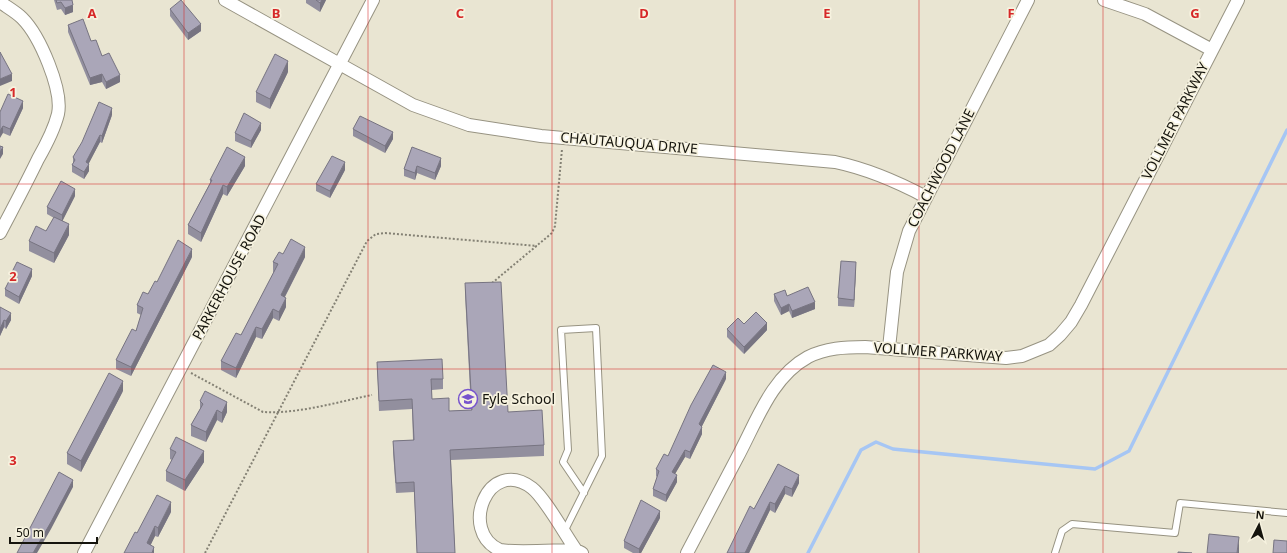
<svg xmlns="http://www.w3.org/2000/svg" width="1287" height="553" viewBox="0 0 1287 553" font-family="'Noto Sans',sans-serif">
<style>
.lines{fill:none;stroke-linecap:round;stroke-linejoin:round}
.stream{stroke:#a6c6f4;stroke-width:3.5}
.lane-casing{stroke:#979382;stroke-width:8}
.street-casing{stroke:#979382;stroke-width:14}
.path{stroke:#848174;stroke-width:2;stroke-dasharray:2 2;stroke-linecap:butt}
.lane{stroke:#fff;stroke-width:6}
.street{stroke:#fff;stroke-width:12}
.wall{fill:#928f9e}
.shaded-wall{fill:#777481}
.building{fill:#aaa6b8;stroke:#777481}
.grid{fill:none;stroke:#d62828;stroke-width:1;stroke-opacity:0.55}
.labels{text-anchor:middle;stroke-width:3.5;stroke-linejoin:round;paint-order:stroke}
.street-label{font-size:14px;fill:#15140d;stroke:#f6f2df}
.poi-label{font-size:14px;fill:#15140d;stroke:#f6f2df;text-anchor:start}
.grid-label{font-size:13px;text-anchor:middle;font-weight:bold;fill:#d62828;stroke:#f6f2df;stroke-width:3.5;stroke-linejoin:round;paint-order:stroke}
</style>
<rect width="100%" height="100%" fill="#e9e5d2"/>
<g class="lines">
<path class="stream" d="M808,553l53,-103 15,-8 17,7 202,20 34,-18 158,-321"/>
<defs>
<path id="lane" d="M564,532l38,-76 -6,-128 -35,2 7,120 -5,12 21,31
M1055,553l7,-22 10,-7 103,9 5,-30 107,10"/>
<path id="street" d="M225,0l188,105 56,20 72,11 294,26c33,7 61,19 91,35
M1104,0l41,14 67,36
M0,2c7,5 16,10 22,16 18,18 41,72 36,96 -4,16 -12,31 -20,45 -12,25 -25,49 -38,74
M889,348l8,-76 12,-41 119,-231
M576,550c-10,-14 -31,-52 -44,-62 -44,-33 -74,44 -32,62 16,3 57,0 76,0l6,3
M84,553l289,-553
M687,553c17,-32 33,-63 50,-95 19,-35 34,-81 71,-101 18,-9 37,-10 57,-10l141,11 16,-2 27,-11 11,-10 11,-13 10,-17 157,-305"/>
</defs>
<use href="#lane" class="lane-casing"/>
<use href="#street" class="street-casing"/>
<path class="path" d="M492,283l60,-50 3,-7 7,-77
M191,373l72,39c36,2 74,-10 109,-17
M205,553l162,-312 9,-7 9,-1 152,13"/>
<use href="#lane" class="lane"/>
<use href="#street" class="street"/>
</g>
<path class="wall" d="M54,0h18l1,12 -8,3 -4,-6 -4,1z
M306,0h20l-6,12 -14,-9z
M170,9l31,22 -13,9 -18,-24z
M68,25l23,16 29,41 -14,7 -4,-7 -12,3 -22,-53z
M288,72l-18,37 -14,-7v-10z
M23,108l-13,28 -7,-3 -3,-21z
M112,115l-10,28 -2,-1 -12,22 1,7 -5,8 -12,-7v-7l1,-2v-6z
M353,129l40,10 -8,14 -32,-17z
M261,130l-10,18 -16,-7v-8z
M412,147l29,19 -6,14 -18,-7 -2,7 -11,-4v-7z
M245,166l-18,30 -4,-2 -22,48 -13,-8v-9l22,-42v-3z
M345,170l-15,28 -14,-7v-7z
M75,196l-13,25 7,14 -15,28 -25,-12v-10l17,-10 8,-13 -7,-4v-7z
M283,254l22,3 -20,40 1,10 -7,14 -6,-3 -11,21 -6,-2 -20,41 -15,-8v-9l20,-26 33,-63h-1v-10z
M192,257l-61,119 -15,-7v-9l20,-29 5,-16 -4,-2v-8l11,-11 9,-12z
M856,269l-2,38 -16,-1v-8z
M10,276h22l-13,28 -14,-8v-7l5,-9z
M465,283l43,129 36,33v11l-93,4 4,93h-38l-3,-61 -18,1 -3,-41v-11l20,-1 -1,-31 -33,2 -2,-49 66,17v10l-11,1v9l17,12 22,-1 -6,-116z
M774,294l13,2 28,13 -23,9 -3,-7 -8,4 -7,-14z
M0,307l11,13 -5,9 -2,-2 -4,9z
M744,324l23,6 -23,24 -17,-17v-8z
M726,379l-24,47v8l-12,25 -5,-2 -10,17 2,8 -11,20 -13,-6v-7l4,-12 -1,-1v-7l12,-13z
M123,391l-42,81 -14,-8v-11z
M200,401l27,11 -5,11 -5,-3 -11,22 -15,-6v-11l9,-16z
M170,449l34,13 -19,29 -19,-10v-10l6,-11 -2,-1z
M778,464l21,19 -7,14 -7,-3 -10,19 -5,-3 -21,43h-22l27,-44z
M171,512l-13,25 -3,-1 -5,9 4,8 -17,-20z
M660,518l-19,35h-8l-9,-5v-7z"/>
<path class="shaded-wall" d="M322,0h4l-6,12v-9z
M73,5v7l-8,3v-7z
M201,24v7l-13,9v-7z
M288,61v11l-18,37v-10z
M12,74v7l-12,5v-7z
M102,74v8l-12,3v-7z
M120,75v7l-14,7v-7z
M23,101v7l-13,28v-7z
M112,108v7l-10,28v-7z
M261,123v7l-10,18v-7z
M3,126v7l-3,5v-7z
M393,132v7l-8,14v-7z
M100,135v7l-14,27v-7z
M3,147v7l-3,5v-7z
M245,157v9l-18,30v-9z
M441,158v8l-6,14v-7z
M345,162v8l-15,28v-7z
M89,164v7l-5,8v-7z
M417,166v7l-2,7v-7z
M223,185v9l-22,48v-9z
M75,189v7l-13,26v-7z
M69,224v11l-15,28v-10z
M305,247v10l-24,47v-9z
M192,249v8l-61,119v-9z
M856,262v7l-2,38v-7z
M32,269v7l-13,28v-7z
M286,298v9l-7,14v-9z
M815,302v7l-23,9v-7z
M789,304v7l-8,4v-7z
M273,309v9l-11,21v-10z
M11,313v7l-5,9v-8z
M4,320v7l-4,9v-7z
M767,323v7l-23,24v-7z
M256,327v10l-20,41v-10z
M726,372v7l-27,53v-8z
M123,381v10l-42,81v-11z
M227,402v10l-5,11v-10z
M217,410v10l-11,22v-10z
M702,427v7l-12,25v-7z
M685,450v7l-13,22v-7z
M204,451v11l-19,29v-11z
M677,475v7l-11,20v-7z
M799,475v8l-7,14v-8z
M73,480v7l-22,42 -14,24h-4z
M785,486v8l-10,19v-9z
M171,502v10l-13,25v-9z
M770,502v8l-21,43h-4z
M660,511v7l-19,35h-2v-4z
M155,526v10l-8,17v-10z
M1239,537v16h-2z
M154,547v6h-2z"/>
<path class="building" d="M56,0h16l1,5 -8,3 -4,-6 -4,1z
M181,0l20,24 -13,9 -18,-24z
M316,0h6l-2,3z
M83,19l8,22 5,-1 6,16 7,-3 11,22 -14,7 -4,-8 -12,4 -22,-53z
M0,52l12,22 -12,5z
M275,54l13,7 -18,38 -14,-7z
M8,94l15,7 -13,28 -7,-3 -3,5v-19z
M99,102l13,6 -10,28 -2,-1 -14,27 3,2 -5,8 -12,-7 3,-5 -2,-3 9,-15z
M244,113l17,10 -10,18 -16,-8z
M360,116l33,16 -8,14 -32,-17z
M0,146l3,1 -3,5z
M227,147l18,10 -18,30 -4,-2 -22,48 -13,-8 24,-45h-2z
M412,147l29,11 -6,15 -18,-7 -2,7 -11,-4z
M332,156l13,6 -15,29 -14,-7z
M61,181l14,8 -13,26 -15,-8z
M54,217l15,7 -15,29 -25,-12 7,-15 10,5z
M291,239l14,8 -24,48 5,3 -7,14 -6,-3 -11,20 -6,-2 -20,41 -15,-7 15,-28 5,2 37,-71 -5,-2 6,-10 4,2z
M178,240l14,9 -61,118 -15,-7 16,-31 4,2 7,-23 -6,-3 6,-13 5,2 7,-13 2,1z
M841,261l15,1 -2,38 -16,-2z
M17,262l15,7 -13,28 -14,-8 6,-12 -1,-1z
M501,282l7,130 34,-2 2,35 -94,5 5,103h-38l-3,-71 -18,1 -3,-42 21,-1 -2,-41 -33,2 -2,-39 65,-3 1,20h-12l1,20 17,-1v13l23,-1 -7,-127z
M808,287l7,15 -23,9 -3,-7 -8,4 -7,-14 11,-4 2,6z
M0,307l11,6 -5,8 -2,-1 -4,9z
M756,312l11,11 -23,24 -17,-18 11,-11 6,6z
M713,365l13,7 -27,52 3,3 -12,25 -5,-2 -13,22 5,3 -11,20 -13,-6 6,-18 -3,-2 8,-15 4,2 23,-51z
M109,373l14,8 -42,80 -14,-8z
M205,391l22,11 -5,11 -5,-3 -11,22 -15,-7 12,-21 -3,-3z
M176,437l28,14 -19,29 -19,-9 10,-19 -6,-3z
M778,464l21,11 -7,14 -7,-3 -10,18 -5,-2 -25,51h-18l23,-47 4,3z
M59,472l14,8 -22,42 -18,31h-16z
M157,495l14,7 -13,26 -3,-2 -8,17 7,4 -2,6h-28l11,-21 2,1z
M641,500l19,11 -21,38 -15,-8z
M1209,534l30,3 -2,16h-30z
M1274,540l13,1v12h-14z
M1178,552l14,1h-14z"/>
<path class="grid" d="M184,0v553M368,0v553M552,0v553M735,0v553M919,0v553M1103,0v553M0,184h1287M0,369h1287"/>
<defs>
<symbol id="school-ring" viewBox="-11 -11 22 22"><circle r="9.5" fill="#f6f2df" stroke="#7754cd" stroke-width="1.5"/><path d="M0-5L7-2L0 1L-7-2ZM-4 1L0 2.5L4 1V4Q0 6-4 4Z" fill="#7754cd"/></symbol>
</defs>
<g fill-rule="evenodd">
<use href="#school-ring" x="457" y="388" width="22" height="22"/>
</g>
<g class="labels">
<g class="street-label">
<text transform="translate(1175 121) rotate(-63)" y="5">VOLLMER PARKWAY</text>
<text transform="translate(629 143) rotate(5)" y="5">CHAUTAUQUA DRIVE</text>
<text transform="translate(941 168) rotate(-63)" y="5">COACHWOOD LANE</text>
<text transform="translate(229 277) rotate(-62)" y="5">PARKERHOUSE ROAD</text>
<text transform="translate(938 352) rotate(4)" y="5">VOLLMER PARKWAY</text>
</g>
<g class="poi-label">
<text x="482" y="404">Fyle School</text>
</g>
</g>
<g class="grid-label">
<text x="92" y="18">A</text>
<text x="276" y="18">B</text>
<text x="460" y="18">C</text>
<text x="644" y="18">D</text>
<text x="827" y="18">E</text>
<text x="1011" y="18">F</text>
<text x="1195" y="18">G</text>
<text x="13" y="97">1</text>
<text x="13" y="281">2</text>
<text x="13" y="465">3</text>
</g>
<g transform="translate(1259 525) rotate(6)" stroke="#f6f2df" stroke-width="3" paint-order="stroke">
<path d="M0-3L7 15L0 10L-7 15Z" fill="#15140d"/>
<text y="-6" font-size="11" font-weight="bold" text-anchor="middle" fill="#15140d">N</text>
</g>
<path d="M10 537v6h87v-6" fill="none" stroke="#15140d" stroke-width="2"/>
<text x="16" y="537" font-size="12" fill="#15140d" stroke="#f6f2df" stroke-width="3" paint-order="stroke">50 m</text>
</svg>
